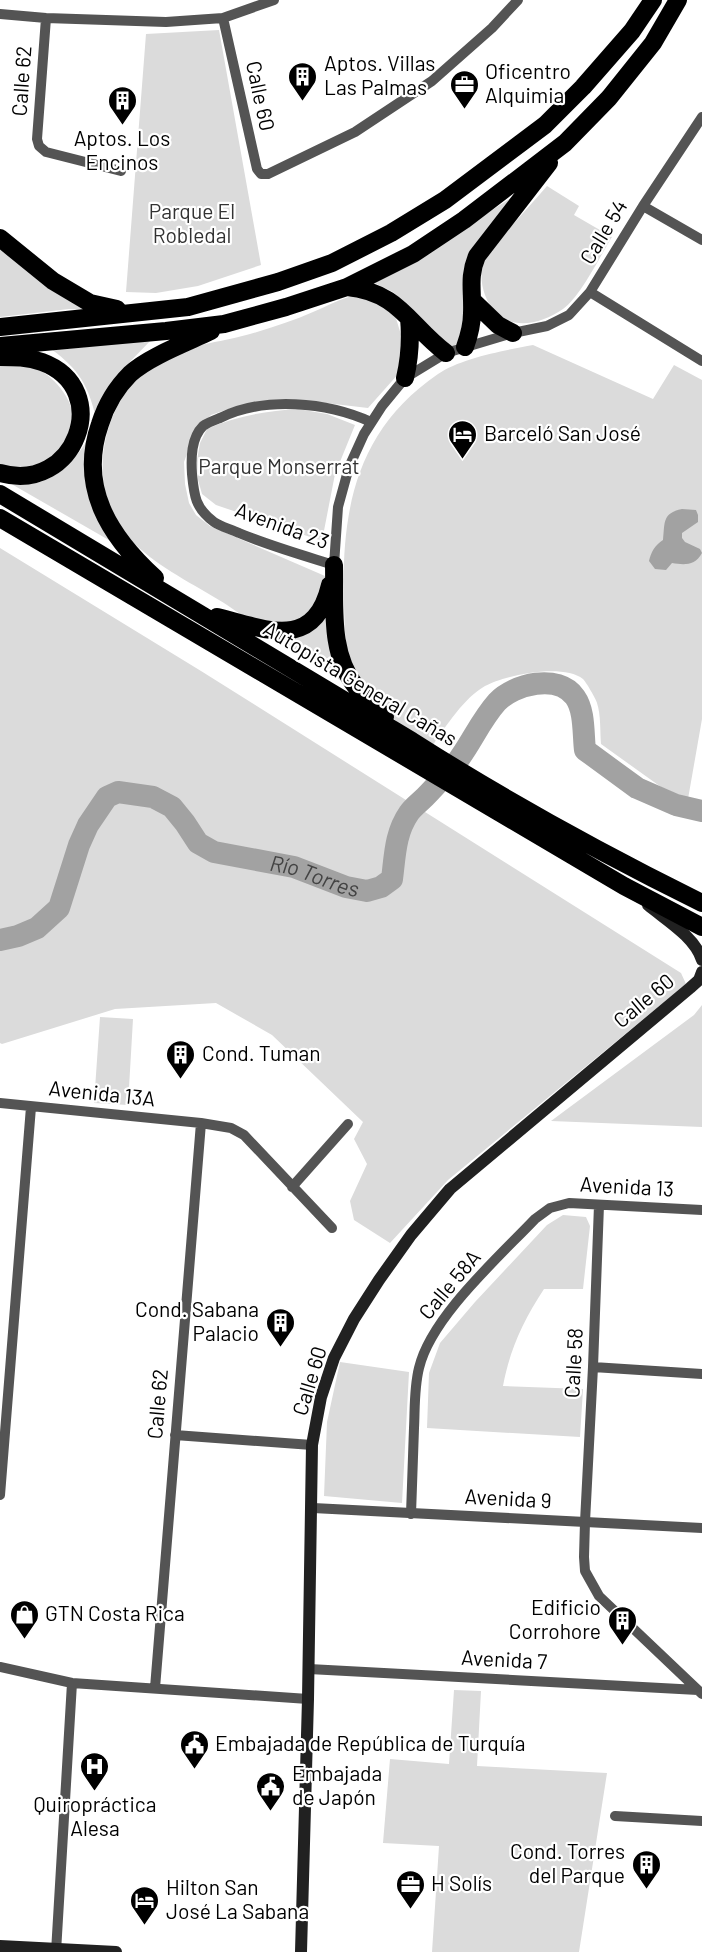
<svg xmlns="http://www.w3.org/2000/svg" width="702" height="1952" viewBox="0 0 702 1952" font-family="Barlow,sans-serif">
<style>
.green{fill:#dbdbdb}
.water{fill:#a2a2a2}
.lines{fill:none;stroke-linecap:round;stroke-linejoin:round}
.river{stroke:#a2a2a2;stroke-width:22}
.street{stroke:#545454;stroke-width:10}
.secondary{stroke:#212121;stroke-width:12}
.highway{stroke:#000;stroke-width:18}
.labels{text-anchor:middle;stroke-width:4.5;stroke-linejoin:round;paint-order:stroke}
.poi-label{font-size:21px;fill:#000;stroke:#fff;text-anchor:start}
.street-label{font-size:21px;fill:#000;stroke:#fff}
.park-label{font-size:21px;fill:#323232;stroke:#fff}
.water-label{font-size:22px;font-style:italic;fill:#434343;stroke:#fff}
</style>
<rect width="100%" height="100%" fill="#fff"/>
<path class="green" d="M219,30l42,235 -63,21 -42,7 -30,-1 20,-258z
M547,186l32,20 -5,9 38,22c-12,19 -31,59 -49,72 -27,19 -65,23 -78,-14 -5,-14 -5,-27 2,-40 4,-7 12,-14 17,-21 15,-16 29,-32 43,-48z
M523,190l-27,33 -38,120 -8,5 -57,-56 -25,-12 67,-33z
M0,245l87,65 -18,-1 -69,8z
M355,295l16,1 24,19 7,23 -2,34 -32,36 -76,-9 -28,2 -30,6 -23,8 -16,17 -11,30 1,22 4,19 7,12 14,11 115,50c-1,5 0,13 -2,18 -3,6 -11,19 -16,22 -15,10 -36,10 -53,5 -12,-4 -24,-15 -35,-21 -31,-19 -65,-35 -90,-62 -44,-48 -30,-132 21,-171 32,-24 70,-23 107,-35 19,-6 38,-12 56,-20 14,-6 27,-13 42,-17z
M153,338l-31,32 -27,44c-8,-33 -20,-48 -48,-68z
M533,345l120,54 21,-34 28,15v339l-14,80 -27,-12 -60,-43c-1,-12 0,-29 -4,-41 -1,-4 -11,-21 -14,-24 -20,-16 -78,-4 -98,7 -21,12 -39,40 -52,59 -10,-6 -21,-12 -31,-19 -9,-7 -36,-36 -43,-46 -15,-22 -14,-50 -15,-75 -3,-94 11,-174 94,-231 23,-16 68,-24 95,-29z
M0,365c10,0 23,-1 32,2 26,8 54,48 37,74 -6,10 -22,21 -31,28l-38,-1z
M298,409l29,5 28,11 -20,49 -13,67 -106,-36 -14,-11 -4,-14 -1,-20 3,-17 7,-14c29,-13 59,-18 91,-20z
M90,436l24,107 -106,-61c6,1 13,2 19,2 29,-1 49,-25 63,-48z
M0,548l201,123 480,302 5,11 -238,196 -58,63 -36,-23 -4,-19 17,-37 -13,-25 9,-17 -91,-87 -56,-32 -101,6 -113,35 -2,-1z
M330,599l16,85 -69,-45z
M702,1005v122l-151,-6 143,-106z
M100,1017l33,2 -5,86 -34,-2z
M563,1215l23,2 4,9 -7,63h-39c-21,32 -34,60 -41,97l80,3 -3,48 -153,-9 2,-55 11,-30 35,-41 72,-77z
M340,1362l69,10 -7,131 -78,-7 3,-74z
M454,1690l27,1 -4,75 130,7 -28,179h-147l7,-106 -56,-3 7,-84 59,5z"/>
<path class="water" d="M682,509l14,1 2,5v7l-16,11v5l3,4 15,7 2,4c-7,13 -18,12 -30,10l-6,7 -11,-1 -6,-8c2,-9 6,-16 14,-21 2,-17 -1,-27 19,-31z"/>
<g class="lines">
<path class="river" id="s1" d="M0,940l18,-4 19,-8 22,-20 20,-63 9,-20 19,-28 11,-5 35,5 19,10 13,16 13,20 16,9 80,15 52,20 21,4 14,-4 11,-8c3,-23 3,-46 17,-66 4,-6 11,-11 16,-16 11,-11 21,-23 31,-34 15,-19 24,-42 41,-61 17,-18 61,-29 78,-5 10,14 8,37 10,53l52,38 39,17 26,6"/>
<path class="street" d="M0,14l46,4 120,4 57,-4 51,-18
M46,18l-9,121 2,7 7,6 75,19
M223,18l34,151 4,5h7l87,-42 77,-51 60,-53 26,-28
M643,206l59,34
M590,292l112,69
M371,422c-44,-20 -107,-26 -151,-4 -5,2 -13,5 -17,8 -12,12 -12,32 -11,48 2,21 3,34 22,48 7,5 17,7 25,11 31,13 63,22 95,32l4,-58 11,-40 15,-33 18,-28 23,-28 41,-25 67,-20 34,-7 22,-11 21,-23 53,-86 59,-89
M0,1103l201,20 30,5 13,7 88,93
M292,1187l56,-63
M599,1205l-6,162 -8,155 -1,35 1,14 14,25 103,98
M593,1367l109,7
M175,1435l137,10
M0,1495l31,-388
M313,1508l389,20
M411,1514c1,-29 2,-58 3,-86 1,-20 0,-40 5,-60 12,-51 80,-111 116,-149l15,-11 19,-5 133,7
M0,1667l72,16 236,16
M309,1669l389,21
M155,1688l46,-565
M615,1816l87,5
M56,1952l16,-269"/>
<path class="secondary" d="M648,905c18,15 47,32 54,55
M0,1946l116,6
M301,1952l7,-253 4,-254 9,-48 13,-39 20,-39 25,-39 32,-45 39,-46 240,-201 9,-8 3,-8"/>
<path class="highway" d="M0,238l53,43 37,22 27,6
M347,287c52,5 61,37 99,66
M472,300l26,25 15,8
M0,327l188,-20 90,-25 54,-19 59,-30 54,-33 100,-75 38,-38 49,-56 21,-31
M0,346l166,-15 58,-7 62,-17 61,-20 66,-33 51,-34 101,-77 44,-45 44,-55 25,-43
M465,347c4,-11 7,-22 7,-34 1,-22 -4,-36 5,-57l72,-93
M0,357c14,0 28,0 42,5 73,27 33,133 -42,111
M405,378c5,-21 6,-39 4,-60
M0,494l412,247c94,60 191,113 290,162
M0,518l624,368 78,41
M334,565c1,41 -5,88 22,122 8,11 19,20 29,30
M155,578c-46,-42 -77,-91 -55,-154 6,-19 15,-35 30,-50 18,-17 58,-32 81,-43
M217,617c48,12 97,35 113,-32"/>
</g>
<defs>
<symbol id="building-pin" viewBox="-11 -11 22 30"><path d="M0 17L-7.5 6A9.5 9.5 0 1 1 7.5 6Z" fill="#000" stroke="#fff"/><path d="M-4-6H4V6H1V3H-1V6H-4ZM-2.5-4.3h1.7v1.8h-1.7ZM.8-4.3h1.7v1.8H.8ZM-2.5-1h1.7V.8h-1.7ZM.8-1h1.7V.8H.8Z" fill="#fff"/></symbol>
<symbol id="office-pin" viewBox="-11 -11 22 30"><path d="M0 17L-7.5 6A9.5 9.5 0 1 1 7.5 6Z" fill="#000" stroke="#fff"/><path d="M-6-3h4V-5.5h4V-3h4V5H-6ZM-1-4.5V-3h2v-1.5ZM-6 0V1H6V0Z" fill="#fff"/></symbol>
<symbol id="hotel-pin" viewBox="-11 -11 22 30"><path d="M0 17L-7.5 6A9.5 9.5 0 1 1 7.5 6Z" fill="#000" stroke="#fff"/><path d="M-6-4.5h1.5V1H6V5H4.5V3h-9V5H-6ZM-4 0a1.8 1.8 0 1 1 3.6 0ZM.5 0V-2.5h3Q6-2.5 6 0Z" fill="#fff"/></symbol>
<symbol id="shop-pin" viewBox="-11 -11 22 30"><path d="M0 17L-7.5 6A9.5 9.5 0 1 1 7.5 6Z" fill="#000" stroke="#fff"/><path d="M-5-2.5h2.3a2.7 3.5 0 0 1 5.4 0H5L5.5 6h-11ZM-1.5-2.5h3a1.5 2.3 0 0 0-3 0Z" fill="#fff"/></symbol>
<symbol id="civic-pin" viewBox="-11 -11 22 30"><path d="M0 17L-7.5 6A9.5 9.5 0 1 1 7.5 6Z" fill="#000" stroke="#fff"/><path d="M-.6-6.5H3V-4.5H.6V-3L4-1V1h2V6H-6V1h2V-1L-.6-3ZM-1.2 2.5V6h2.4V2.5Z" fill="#fff"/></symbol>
<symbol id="hospital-pin" viewBox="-11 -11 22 30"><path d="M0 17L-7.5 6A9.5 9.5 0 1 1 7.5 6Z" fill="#000" stroke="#fff"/><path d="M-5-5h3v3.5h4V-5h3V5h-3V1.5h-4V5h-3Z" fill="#fff"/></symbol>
</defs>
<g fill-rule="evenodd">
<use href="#building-pin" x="286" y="60" width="33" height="45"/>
<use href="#office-pin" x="448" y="68" width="33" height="45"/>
<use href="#building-pin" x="106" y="84" width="33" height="45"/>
<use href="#hotel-pin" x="446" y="418" width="33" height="45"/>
<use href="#building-pin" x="164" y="1038" width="33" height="45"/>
<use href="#building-pin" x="264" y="1306" width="33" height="45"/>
<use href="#shop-pin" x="8" y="1598" width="33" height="45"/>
<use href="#building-pin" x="606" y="1604" width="33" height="45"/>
<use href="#civic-pin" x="178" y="1728" width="33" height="45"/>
<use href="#hospital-pin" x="78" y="1750" width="33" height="45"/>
<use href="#civic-pin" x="254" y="1770" width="33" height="45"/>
<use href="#building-pin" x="630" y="1848" width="33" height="45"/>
<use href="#office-pin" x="394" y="1868" width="33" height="45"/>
<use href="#hotel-pin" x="128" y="1884" width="33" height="45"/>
</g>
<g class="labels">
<g class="poi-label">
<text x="324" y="71">Aptos. Villas<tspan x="324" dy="24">Las Palmas</tspan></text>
<text x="485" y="79">Oficentro<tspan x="485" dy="24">Alquimia</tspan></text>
<text x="122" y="146" text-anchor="middle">Aptos. Los<tspan x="122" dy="24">Encinos</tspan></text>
<text x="484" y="441">Barceló San José</text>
<text x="202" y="1061">Cond. Tuman</text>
<text x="259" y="1317" text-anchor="end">Cond. Sabana<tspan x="259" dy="24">Palacio</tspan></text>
<text x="601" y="1615" text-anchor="end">Edificio<tspan x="601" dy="24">Corrohore</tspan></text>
<text x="45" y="1621">GTN Costa Rica</text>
<text x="215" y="1751">Embajada de República de Turquía</text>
<text x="292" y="1781">Embajada<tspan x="292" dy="24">de Japón</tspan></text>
<text x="95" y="1812" text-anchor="middle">Quiropráctica<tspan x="95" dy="24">Alesa</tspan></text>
<text x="625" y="1859" text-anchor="end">Cond. Torres<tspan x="625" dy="24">del Parque</tspan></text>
<text x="431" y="1891">H Solís</text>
<text x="166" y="1895">Hilton San<tspan x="166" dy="24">José La Sabana</tspan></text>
</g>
<g class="street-label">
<text transform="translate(22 81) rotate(-86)" y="7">Calle 62</text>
<text transform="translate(260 96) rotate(78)" y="7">Calle 60</text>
<text transform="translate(604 232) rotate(-59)" y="7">Calle 54</text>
<text transform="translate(282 526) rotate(20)" y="7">Avenida 23</text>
<text transform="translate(360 684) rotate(31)" y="7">Autopista General Cañas</text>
<text transform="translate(644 1001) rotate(-40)" y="7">Calle 60</text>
<text transform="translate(102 1094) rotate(6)" y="7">Avenida 13A</text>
<text transform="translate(627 1187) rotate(3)" y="7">Avenida 13</text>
<text transform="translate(450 1285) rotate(-50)" y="7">Calle 58A</text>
<text transform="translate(574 1363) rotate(-87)" y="7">Calle 58</text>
<text transform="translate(310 1381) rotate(-73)" y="7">Calle 60</text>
<text transform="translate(158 1404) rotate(-85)" y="7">Calle 62</text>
<text transform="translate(508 1499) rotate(3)" y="7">Avenida 9</text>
<text transform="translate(504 1660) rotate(3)" y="7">Avenida 7</text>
</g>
<g class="park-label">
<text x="192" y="219">Parque El<tspan x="192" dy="24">Robledal</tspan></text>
<text x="279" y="474">Parque Monserrat</text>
</g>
<g class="water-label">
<text dy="8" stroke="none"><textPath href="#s1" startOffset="426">Río Torres</textPath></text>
</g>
</g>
</svg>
